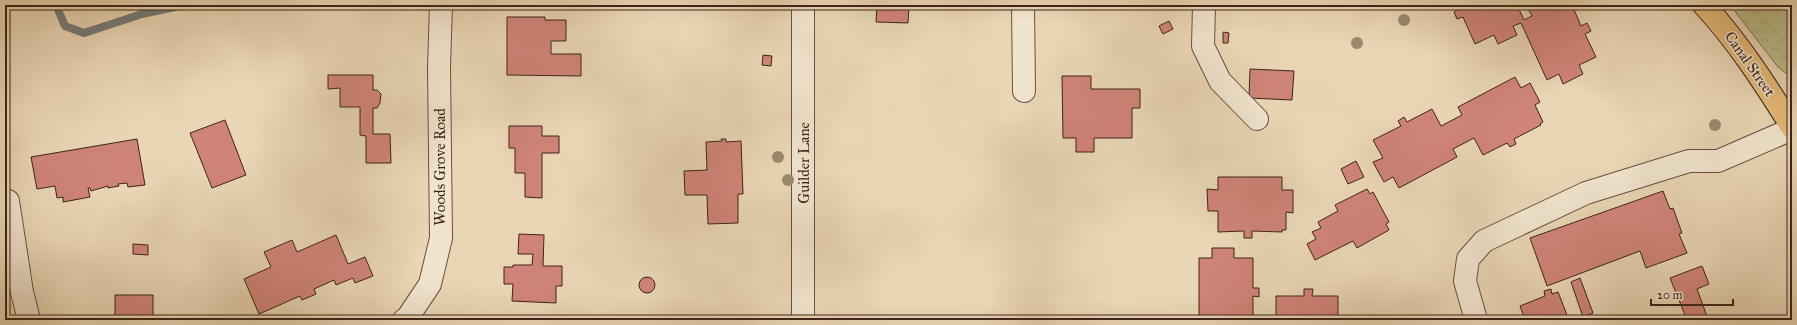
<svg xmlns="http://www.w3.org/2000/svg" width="1797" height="325" viewBox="0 0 1797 325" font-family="'IM FELL Great Primer',serif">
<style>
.park{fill:url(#park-crowns);stroke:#7c7052}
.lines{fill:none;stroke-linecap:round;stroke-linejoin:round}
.stream{stroke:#757c78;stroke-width:8}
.building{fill:#d08479;stroke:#3d241a}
.minor-casing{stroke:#685041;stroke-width:24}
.major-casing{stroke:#3d241a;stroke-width:24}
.minor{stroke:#f1e4cf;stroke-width:22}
.major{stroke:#e5bb7a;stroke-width:22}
.tree{fill:#9c896f}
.labels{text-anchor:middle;stroke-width:3;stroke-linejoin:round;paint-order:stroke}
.street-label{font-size:15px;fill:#3d241a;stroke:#f1e4cf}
</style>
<defs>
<pattern id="park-crowns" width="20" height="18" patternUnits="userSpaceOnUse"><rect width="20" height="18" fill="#bbbd8a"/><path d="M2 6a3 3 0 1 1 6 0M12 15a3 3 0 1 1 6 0" fill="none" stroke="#a2a276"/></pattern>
</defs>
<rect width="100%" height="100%" fill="#ead6b5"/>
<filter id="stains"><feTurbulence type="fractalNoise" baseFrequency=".005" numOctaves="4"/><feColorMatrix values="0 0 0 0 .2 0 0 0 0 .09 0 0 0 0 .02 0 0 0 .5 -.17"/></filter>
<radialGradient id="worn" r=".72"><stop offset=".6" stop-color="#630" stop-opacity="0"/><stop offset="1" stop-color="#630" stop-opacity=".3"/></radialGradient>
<path class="park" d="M1730,5h62v73l-14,-11z"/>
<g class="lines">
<path class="stream" d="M56,5l9,21 19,7 58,-19 42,-9"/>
</g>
<path class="building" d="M877,5h32l-1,18 -32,-1z
M1457,5h60l7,15 8,-4 -5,-9 5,-2h40l9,21 6,-3 4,8 -6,3 11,23 -17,8 4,9 -20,10 -4,-10 -12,6 -26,-57 -8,3 4,9 -19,9 -4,-9 -19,9 -12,-27 -6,2 -3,-7 5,-3z
M507,17h38v3h21v21h-15v13h30v22l-74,-1z
M1169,21l4,8 -10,5 -4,-8z
M1223,32l6,1 -1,10h-5z
M763,55l9,1 -1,10 -9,-1z
M1250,69l44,2 -2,29 -43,-2z
M328,75h45v15h4l4,4 -1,9 -3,5h-4v26h17l1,29h-25v-27l-6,-1v-28h-20v-19l-12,1z
M1062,76h29v13h49v19h-8v30h-38v14h-18v-14h-13z
M1515,77l6,11 9,-5 10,19 -5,3 8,17 -3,2 1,1 -27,14 2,5 -6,3 -3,-4 -24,12 -9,-17 -21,11 4,8 -58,31 -6,-11 -9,5 -11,-20 10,-4 -10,-18 28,-14 -3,-5 6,-4 3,5 25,-13 9,17 21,-11 -4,-8z
M5,119l4,16 -4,1z
M225,120l21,55 -34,13 -22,-55z
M509,126h33v10h17v17h-17v45l-17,-1v-24h-10v-25h-6z
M137,139l8,46 -17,2 -1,-4 -9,1 1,2 -11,2v-2l-17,5 -1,-3h-2l2,9 -27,5v-5l-6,1 -2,-12 -18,3 -6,-32z
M721,139h5v3l15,-1 2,53h-5v29l-30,1 -1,-29h-22l-1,-24 23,-1 -1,-28 16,-1z
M1356,161l8,16 -16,7 -7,-15z
M1218,177h64v13h11v23l-7,-1v18h-4v2l-30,-1v7h-8v-7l-26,1v-21h-10l-1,-22 11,1z
M1367,189l3,5 3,-2 16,30 -3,2 3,6 -32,18 -4,-7 -38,19 -8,-16 9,-5 -4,-7 9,-4 -3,-6 20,-11 -3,-6z
M1663,191l7,18 3,-1 9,25 -3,1 8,19 -41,15 -6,-17 -93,35 -17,-48z
M519,234l25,1 -1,31h19v20h-6v17l-44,-2 1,-17h-9v-17h9v-2h19l1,-11h-15z
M336,235l12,29 17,-7 8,19 -18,7 -2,-5 -17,7 -2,-5 -20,9 2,5 -14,6 -2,-4 -41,18 -15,-35 27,-12 -7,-15 28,-12 5,12z
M133,244l15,1v10l-15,-1z
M1212,248h22v10h19v30h6v9l-6,-1v24h-54v-62h13z
M1702,266l7,18 -12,5 11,30 -21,1 -17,-42z
M639 285a8 8 0 1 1 16 0a8 8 0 1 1-16 0Z
M1580,278l13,35 -10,4 -12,-35z
M1304,289h9l-1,7h26v21h8v3h-78v-3h8v-21h28z
M1551,289l1,5 6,-2 11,28h-44l-5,-14 25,-10 -1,-5z
M115,295h38v25h-38z"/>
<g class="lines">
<defs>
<path id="minor" d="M803,5v315
M1023,5l1,86
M1204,5l-1,41 17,35 37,38
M8,201l14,91 7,28
M404,320l4,-3 22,-33 11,-46 -2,-170 2,-63
M1476,320l-11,-39 3,-22 16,-18 102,-48 103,-32h29l74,-32"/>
<path id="major" d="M1704,5c34,37 61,79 88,122"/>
</defs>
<use href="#minor" class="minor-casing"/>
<use href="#major" class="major-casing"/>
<use href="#minor" class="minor"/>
<use href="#major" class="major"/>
</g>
<g class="tree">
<circle cx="1404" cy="20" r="6"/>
<circle cx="1357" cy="43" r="6"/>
<circle cx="1715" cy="125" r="6"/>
<circle cx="778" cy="157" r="6"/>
<circle cx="788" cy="180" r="6"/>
</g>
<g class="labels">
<g class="street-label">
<text transform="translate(1750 64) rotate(55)" y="5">Canal Street</text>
<text transform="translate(804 163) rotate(-90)" y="5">Guilder Lane</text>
<text transform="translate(440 167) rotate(-90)" y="5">Woods Grove Road</text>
</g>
</g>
<rect width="1797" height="325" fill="none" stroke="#ead6b5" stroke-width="20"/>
<rect x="6" y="6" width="1785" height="313" fill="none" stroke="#3d241a" stroke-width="2"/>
<rect x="10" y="10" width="1777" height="305" fill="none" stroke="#3d241a"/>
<path d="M1651 299v6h82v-6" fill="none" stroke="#3d241a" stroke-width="2"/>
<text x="1657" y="299" font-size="12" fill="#3d241a" stroke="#f1e4cf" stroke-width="3" paint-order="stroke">20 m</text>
<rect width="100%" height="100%" filter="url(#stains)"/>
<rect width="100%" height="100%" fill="url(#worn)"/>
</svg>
